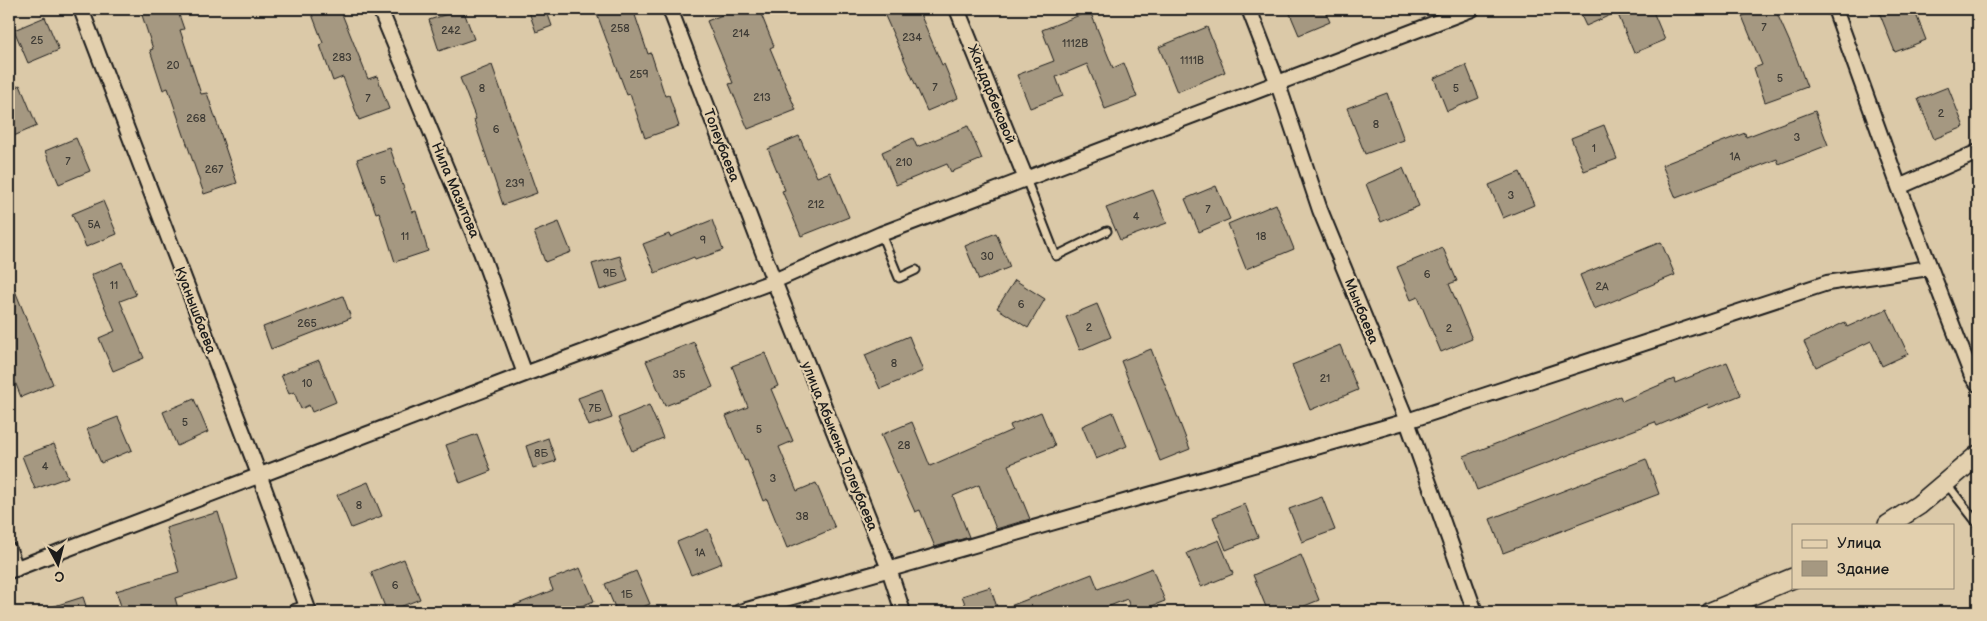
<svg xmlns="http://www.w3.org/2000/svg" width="1987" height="621" viewBox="0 0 1987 621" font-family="'Balsamiq Sans',sans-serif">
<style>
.building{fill:#a59881;stroke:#1c1c1c}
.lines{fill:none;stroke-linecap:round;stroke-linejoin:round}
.service-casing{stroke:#1c1c1c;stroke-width:11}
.minor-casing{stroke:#1c1c1c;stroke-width:18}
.secondary-casing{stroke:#1c1c1c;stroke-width:22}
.service{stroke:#e3d0ae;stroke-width:7}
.minor{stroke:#e3d0ae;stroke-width:14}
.secondary{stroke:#e3d0ae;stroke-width:19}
.labels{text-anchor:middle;stroke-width:4.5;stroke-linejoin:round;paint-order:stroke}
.number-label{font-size:11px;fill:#3e3b35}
.street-label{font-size:14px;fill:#1c1c1c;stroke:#e3d0ae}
</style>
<rect width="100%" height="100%" fill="#dbc9a8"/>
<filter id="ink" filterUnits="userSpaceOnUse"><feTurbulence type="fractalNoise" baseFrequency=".02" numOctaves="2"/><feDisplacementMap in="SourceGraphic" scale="10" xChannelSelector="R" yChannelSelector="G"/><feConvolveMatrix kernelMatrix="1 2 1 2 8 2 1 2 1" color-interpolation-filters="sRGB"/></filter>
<g filter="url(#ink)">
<path class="building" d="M140,9h37l7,20 -4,1 21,64 6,-1 30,90 -33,11 -36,-106 -5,2 -13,-40 3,-1z
M310,9h30l28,70 9,-3 12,33 -30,11 -16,-43 -10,4 -13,-36 3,-2z
M463,9l11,30 -35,12 -10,-31z
M528,9h18l6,17 -16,6z
M595,9h38l15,45 3,-1 14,43 4,-1 10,31 -34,12 -15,-44 -3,1z
M737,9h22l15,37 -4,2 26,62 -48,19 -19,-45 4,-1 -26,-62z
M882,9h36l24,56 2,-1 14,34 -31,13z
M1288,9h36l6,13 -31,13z
M1578,9h74l13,31 -31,13 -17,-41 -31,14z
M1760,9h15l20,45 12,33 -42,15 -11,-34 8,-3 -20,-49z
M1888,9h26l12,31 -31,12 -16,-40z
M1090,11l23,57 11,-5 13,34 -32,12 -18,-45 -31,13 7,19 -33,12 -13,-33 37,-14 -12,-31z
M45,17l14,33 -31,13 -14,-33z
M1207,27l18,45 -48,20 -18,-45z
M492,65l45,128 -34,12 -29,-85 2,-1 -16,-41z
M1466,65l13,33 -32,13 -13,-33z
M20,85l17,41 -28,12v-48z
M1948,87l16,40 -30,12 -16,-40z
M1387,93l17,47 -39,14 -18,-46z
M1815,111l13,34 -49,19 -2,-5 -101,39 -14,-33 83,-32 1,4z
M1604,125l13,34 -33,12 -13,-33z
M968,126l14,33 -31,13 -4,-8 -51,21 -14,-33 31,-14 4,9z
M799,136l18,41 13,-5 19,45 -48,19 -19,-45 3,-1 -17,-41z
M76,138l14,33 -31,13 -14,-33z
M390,148l22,64 4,-1 12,40 -33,11 -16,-50 -3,1 -19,-54z
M1403,168l16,38 -38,16 -15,-38z
M1520,172l14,33 -31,13 -14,-33z
M1216,186l14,33 -31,13 -14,-33z
M1153,190l14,33 -47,17 -14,-32z
M103,201l14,33 -31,13 -14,-33z
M1276,204l18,45 -48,20 -18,-45z
M712,220l11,30 -28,10 -1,-3 -39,16 -12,-29 26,-10 1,3z
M559,222l12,30 -26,10 -11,-30z
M996,233l14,34 -31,13 -14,-34z
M1661,242l14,33 -81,34 -14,-34z
M1443,248l14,33 -8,3 23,55 -31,13 -23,-55 -7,3 -14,-33z
M620,256l8,25 -28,9 -8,-26z
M122,262l14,33 -16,6 24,57 -31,13 -14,-33 16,-7 -24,-56z
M9,276l44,108 -32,13 -12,-30z
M1015,280l30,19 -17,29 -31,-20z
M343,296l8,22 -80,31 -8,-22z
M1097,304l14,33 -31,13 -14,-33z
M1887,309l21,45 -26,12 -11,-25 -55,26 -12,-25 41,-20 2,5z
M909,336l14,35 -43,18 -15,-34z
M694,342l19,45 -48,19 -19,-45z
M1340,345l18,45 -48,20 -18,-45z
M1151,349l39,100 -30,12 -39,-100z
M765,353l13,33 -7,3 22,52 -14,6 18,44 19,-8 19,45 -48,20 -20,-49 -4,2 -16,-41 -2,1 -19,-45 22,-9 -16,-41z
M319,360l17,42 -24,10 -3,-7 -8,4 -7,-17 -5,2 -8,-19z
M1727,362l14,33 -32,13 -1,-4 -51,22 -2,-4 -178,68 -13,-34 156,-60 2,5 52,-22 1,4z
M602,389l10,29 -23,8 -11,-28z
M194,399l14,33 -31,14 -14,-34z
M649,405l14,33 -31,13 -14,-33z
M1041,412l14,34 -47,19 22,54 -34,10 -17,-44 -26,11 16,41 -34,10 -15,-37 -5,2 -34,-77 31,-13 18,44 82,-36 -2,-5z
M1113,412l14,34 -31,13 -14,-33z
M118,417l14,33 -31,13 -14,-34z
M477,434l14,37 -31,12 -14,-38z
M548,438l8,23 -23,7 -7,-22z
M54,444l14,33 -33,12 -13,-33z
M1646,459l13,35 -156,59 -13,-34z
M368,482l14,34 -31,12 -14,-33z
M1322,497l13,33 -33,12 -13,-33z
M1245,504l13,33 -32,13 -13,-33z
M218,512l20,67 -63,19 4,14h-56l-7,-21 63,-19 -13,-44z
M708,529l14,34 -31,12 -14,-33z
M1219,540l14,34 -32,13 -14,-34z
M1301,555l18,45 -29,12h-22l-15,-37z
M404,559l16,40 -33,13 -16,-40z
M580,568l14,33 -28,11h-68l55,-22 -4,-10z
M1152,568l13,33 -29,11h-4l-5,-13 -32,13h-100l97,-38 6,15z
M636,571l14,33 -20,8h-13l-12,-28z
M990,587l7,20 -14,5h-15l-6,-16z
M83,597l5,15h-43v-3z"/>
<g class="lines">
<defs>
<path id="service" d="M1026,179l30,77 51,-25
M881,234l18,44 17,-8
M1946,483l32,41"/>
<path id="minor" d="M81,9l179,468 49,135
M380,9l101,243 44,122
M670,9l104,272 115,288 14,43
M957,9l69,170
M1249,9l29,75 42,126 87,211 68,191
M1835,9l64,178 73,189 6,8
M1899,187l79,-35
M9,550l7,19
M9,571l516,-197 249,-93 107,-47 591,-225
M295,612l12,-4
M740,612l667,-191 420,-138 102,-15"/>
<path id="secondary" d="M1888,525l31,-20 59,-50
M1711,612l82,-34"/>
</defs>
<use href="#service" class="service-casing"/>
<use href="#minor" class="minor-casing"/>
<use href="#secondary" class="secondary-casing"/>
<use href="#service" class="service"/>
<use href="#minor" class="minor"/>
<use href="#secondary" class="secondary"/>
</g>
</g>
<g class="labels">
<g class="number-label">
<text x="1764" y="31">7</text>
<text x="620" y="32">258</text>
<text x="451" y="34">242</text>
<text x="741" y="37">214</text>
<text x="912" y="41">234</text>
<text x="37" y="44">25</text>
<text x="1075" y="47">1112В</text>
<text x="342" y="61">283</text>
<text x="1192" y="64">1111В</text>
<text x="173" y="69">20</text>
<text x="639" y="78">259</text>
<text x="1780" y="82">5</text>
<text x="935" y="91">7</text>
<text x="482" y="92">8</text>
<text x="1456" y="92">5</text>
<text x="762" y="101">213</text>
<text x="368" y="102">7</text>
<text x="1941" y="117">2</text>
<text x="196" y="122">268</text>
<text x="1376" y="128">8</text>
<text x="496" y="133">6</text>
<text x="1797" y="141">3</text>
<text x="1594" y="152">1</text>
<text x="1735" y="160">1А</text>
<text x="68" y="165">7</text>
<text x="904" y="166">210</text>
<text x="214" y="173">267</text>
<text x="383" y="184">5</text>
<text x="515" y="187">239</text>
<text x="1511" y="199">3</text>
<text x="816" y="208">212</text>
<text x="1208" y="213">7</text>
<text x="1136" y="220">4</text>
<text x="94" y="228">5А</text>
<text x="405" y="240">11</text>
<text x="1261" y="240">18</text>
<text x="703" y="244">9</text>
<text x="987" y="260">30</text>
<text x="610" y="277">9Б</text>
<text x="1427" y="278">6</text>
<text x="114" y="289">11</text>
<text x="1602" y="290">2А</text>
<text x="1021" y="308">6</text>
<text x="307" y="327">265</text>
<text x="1089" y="331">2</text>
<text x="1449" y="332">2</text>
<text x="894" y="367">8</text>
<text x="679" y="378">35</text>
<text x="1325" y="382">21</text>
<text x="307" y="387">10</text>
<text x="595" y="412">7Б</text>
<text x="185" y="426">5</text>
<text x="759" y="433">5</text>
<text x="904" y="449">28</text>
<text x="541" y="457">8Б</text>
<text x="45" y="470">4</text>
<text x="773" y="482">3</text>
<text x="359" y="509">8</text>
<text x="802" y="520">38</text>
<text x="700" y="556">1А</text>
<text x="395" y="589">6</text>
<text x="627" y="598">1Б</text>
</g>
<g class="street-label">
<text transform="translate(992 94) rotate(68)" y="5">Жандарбековой</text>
<text transform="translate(722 145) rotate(69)" y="5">Толеубаева</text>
<text transform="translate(456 190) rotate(67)" y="5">Нила Мазитова</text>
<text transform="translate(196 310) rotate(69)" y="5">Куанышбаева</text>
<text transform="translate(1362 311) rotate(68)" y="5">Мынбаева</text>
<text transform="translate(840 446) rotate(68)" y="5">улица Абыкена Толеубаева</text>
</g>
</g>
<rect width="1987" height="621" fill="none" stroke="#e3d0ae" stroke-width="30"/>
<rect x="15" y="15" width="1957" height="591" fill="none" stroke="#1c1c1c" stroke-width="2" filter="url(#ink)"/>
<rect x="1792" y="524" width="162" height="65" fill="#e3d0ae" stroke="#938874"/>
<rect x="1802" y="540" width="25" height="8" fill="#e3d0ae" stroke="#938874"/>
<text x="1837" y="548" font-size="15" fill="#1c1c1c">Улица</text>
<rect x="1802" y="561" width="25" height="15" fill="#a59881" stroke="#938874"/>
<text x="1837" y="574" font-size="15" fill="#1c1c1c">Здание</text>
<g transform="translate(58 564) rotate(173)" stroke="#e3d0ae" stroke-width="4" paint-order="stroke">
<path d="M0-4L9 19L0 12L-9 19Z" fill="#1c1c1c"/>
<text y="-8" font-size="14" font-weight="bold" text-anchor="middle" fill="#1c1c1c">С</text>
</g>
</svg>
